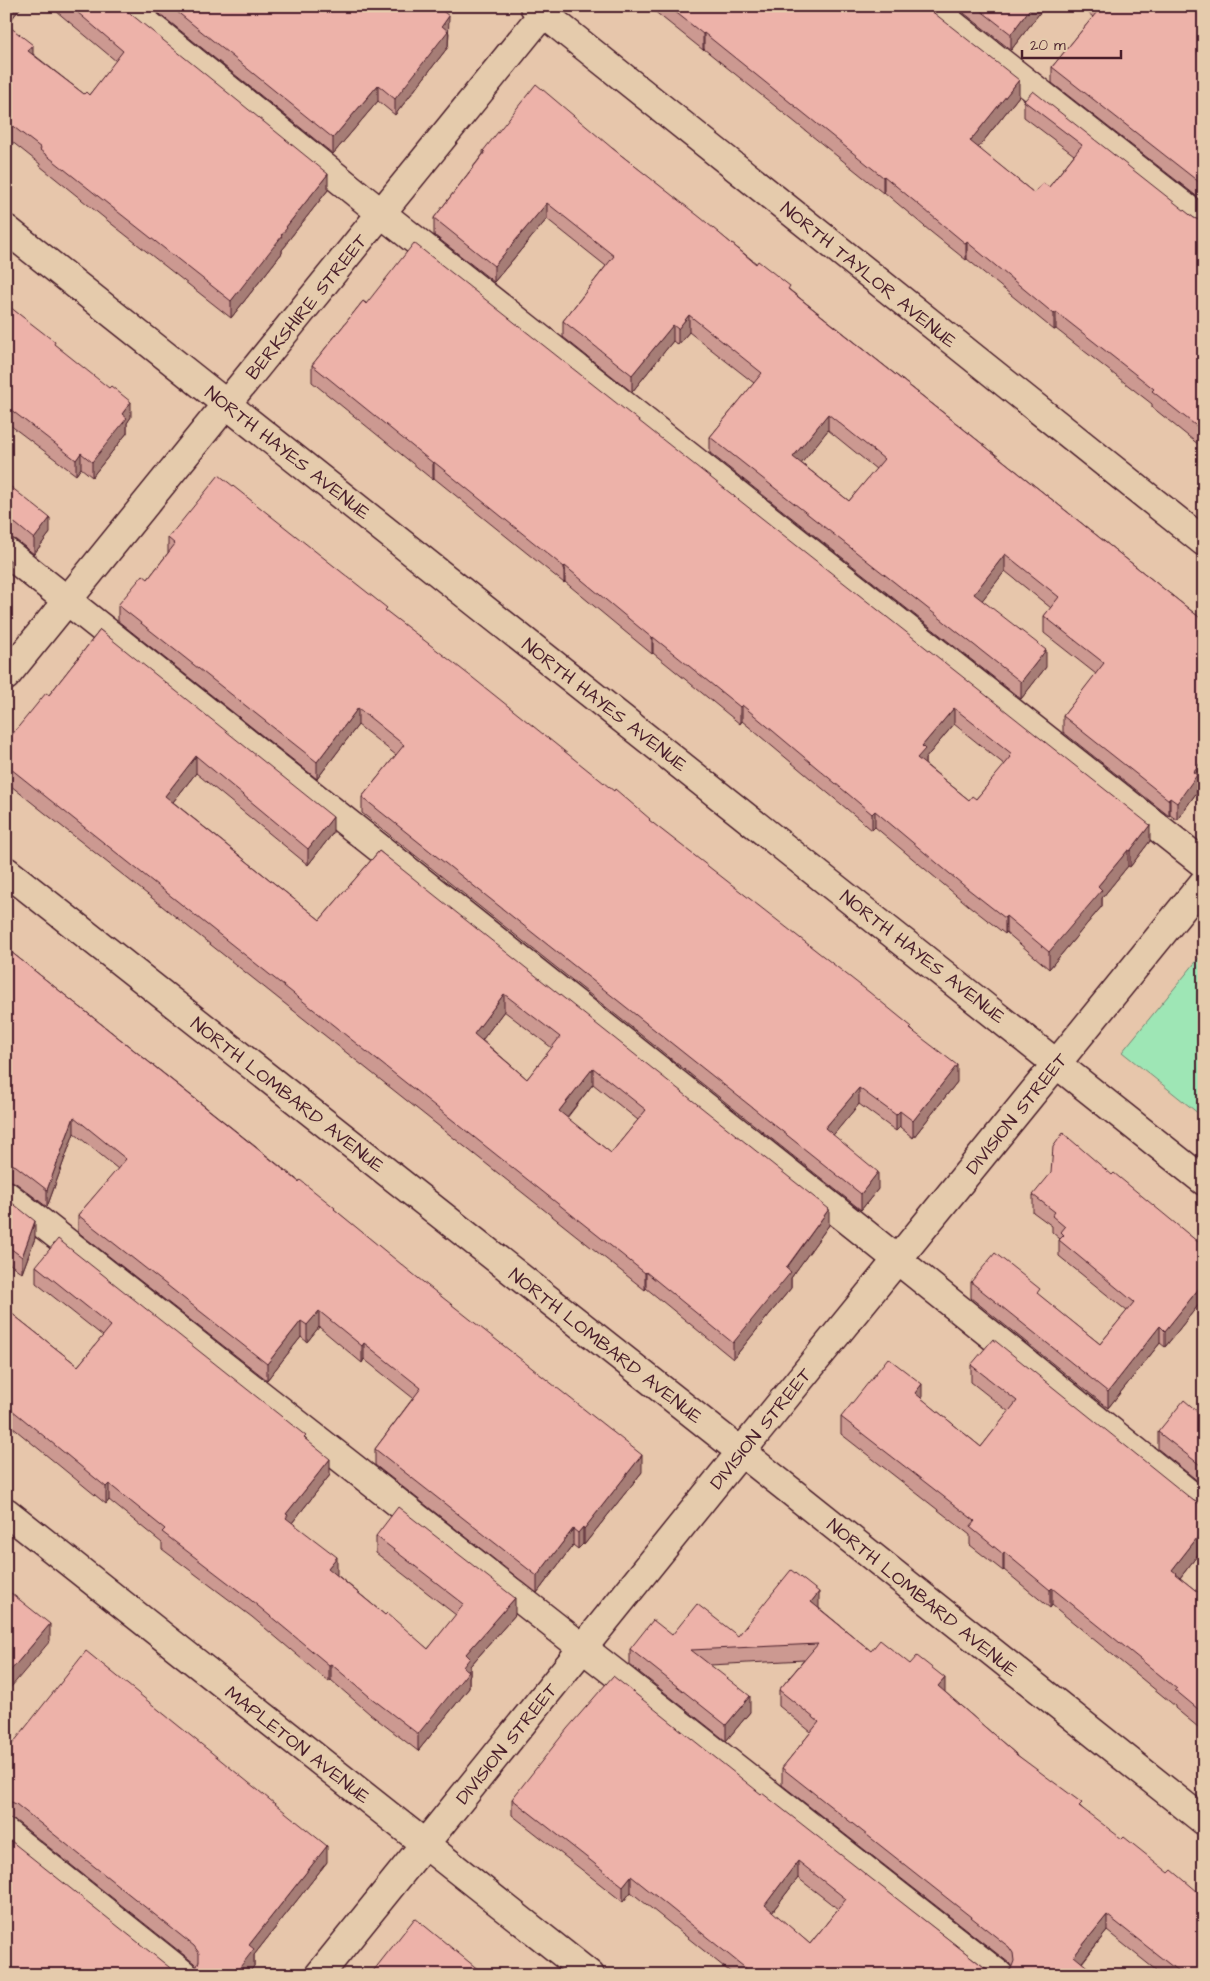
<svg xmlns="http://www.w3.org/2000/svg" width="1210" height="1981" viewBox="0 0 1210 1981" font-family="'Architects Daughter',sans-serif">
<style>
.green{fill:#9ee6b5;stroke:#748270}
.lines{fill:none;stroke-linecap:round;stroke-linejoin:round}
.minor-casing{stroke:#4a1f2b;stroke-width:31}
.minor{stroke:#e5cbac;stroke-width:28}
.wall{fill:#cc9991;stroke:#4a1f2b;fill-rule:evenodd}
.shaded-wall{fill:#a67d76;stroke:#4a1f2b}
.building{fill:#edb2a9;stroke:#4a1f2b;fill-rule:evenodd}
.labels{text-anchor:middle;stroke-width:4.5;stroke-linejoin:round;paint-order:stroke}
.street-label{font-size:19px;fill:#4a1f2b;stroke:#e5cbac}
</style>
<rect width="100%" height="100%" fill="#e7c6ab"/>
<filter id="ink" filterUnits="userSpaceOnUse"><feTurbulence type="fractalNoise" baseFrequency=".02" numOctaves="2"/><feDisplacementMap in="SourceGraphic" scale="10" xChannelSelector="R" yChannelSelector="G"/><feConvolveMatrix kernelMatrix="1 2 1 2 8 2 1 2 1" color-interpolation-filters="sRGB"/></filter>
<g filter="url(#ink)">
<path class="green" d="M1204,952v166l-82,-66z"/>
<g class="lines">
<defs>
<path id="minor" d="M125,6l256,207 823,651
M534,6l670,536
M929,6l275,216
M6,229l1198,952
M6,552l852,676 346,278
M6,676l543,-670
M6,871l777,614 421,336
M6,1195l993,780
M6,1512l584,463
M6,1833l178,142
M319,1975l422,-523 463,-570"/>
</defs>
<use href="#minor" class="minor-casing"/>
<use href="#minor" class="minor"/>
</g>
<path class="wall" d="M6,6h16l-15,19 26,29 51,40 5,1 27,-34 -66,-55h71l207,184 -41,52v2l-5,6v3l-51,65 -118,-93 -73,-59v-2l-34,-27z
M150,6h286l13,27 -1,14 -53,68 -17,-14 -45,53z
M648,6h277l94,90 -41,52 56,45 15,-6 25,-32 -50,-38v-16l170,117 7,3h3v228l-52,-42v-3l-96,-75 -2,1 -87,-71 -1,1 -35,-28 -47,-40 -1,1 -179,-144 -1,1z
M955,6h90l-34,44z
M1080,6h124v196l-152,-119v-16l41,-50z
M612,148l592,473 -7,171 -20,28 -7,-5 -1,1 -106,-84v-16l33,-42 -52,-41v-17l7,-8 -46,-37 -23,29 64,67 -25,32 -311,-246v-16l44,-54 -65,-51 -11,13 -5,-4 -41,51 -69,-55v-16l43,-55 -59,-47 -53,63 -60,-47v-17l49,-64v-3zM828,430l48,39 -27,32 -48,-38z
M363,301l787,540 -20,26 -2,-1 -26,32v8l-53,63 -43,-37 -1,2 -37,-29 -93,-78 -3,3 -130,-109 -2,3 -87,-71 -1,1 -87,-72 -1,1 -130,-105 -1,2 -121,-98v-17zM954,724l51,41 -29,34 -7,1 -44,-36v-5z
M6,304l49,41 76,72 -4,6v10l-35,44 -11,-9 -5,7 -70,-53z
M6,483l44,50 -16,21 -18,-14 -7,-3h-3z
M168,538l219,74 525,418 45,52 -44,56 -13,-11 -4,4 -37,-27 -26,31 45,54 -17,21 -499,-397v-16l34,-42 -38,-30 -41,54 -199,-158v-16l30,-26 20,-26z
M100,630l233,203 -25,32 -112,-92 -23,29 147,118 59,-69 450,374 -38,53v10l-58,71 -87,-71 -1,2 -639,-508v-40l43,-47zM504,1011l48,37 -25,31 -45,-39zM593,1084l45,36 -27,33 -44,-35z
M6,948l329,262 307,262 -58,73 -1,-1 -5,5 -5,-4 -36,48 -162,-128v-16l38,-51 -49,-39 -2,4 -43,-36 -12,15 -6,-5 -34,43 -189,-148v-17l40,-46 -44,-36 -27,74 -31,-24 -7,-3h-3z
M1112,1175l92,72v51l-39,49 -5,-4 -52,65 -137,-110v-16l69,14 60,48 27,-33 -68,-55v-16l1,-1 -8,-7v-6l-19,-14v-17z
M6,1198l29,40 -13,35 -16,-12z
M36,1266l270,173 24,36 -38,48 45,51h-1l49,41 43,34 28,-34 -80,-62v-17l139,79 -45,51v8l-1,3v11l-51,63 -48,-37 -39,-34 -2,2 -77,-65 -90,-68v-6l-53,-43 -3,4 -100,-82v-113l72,57 25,-30 -67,-53z
M971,1365l223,136 7,3h3v43l-24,31 24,19v135l-29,-24v-2l-123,-101 -2,3 -46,-38 -1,1 -33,-26v-10l-129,-101v-17l81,-18 59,48 28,-35 -38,-30z
M1204,1417v69l-46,-37v-17z
M819,1608l52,43 39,13 35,28 72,63 65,53 122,167h-42l-55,-44 -25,32 15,12h-363l-103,-83 -8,10 -111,-87v-16l249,-5 228,177 8,3h7l7,-5 1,-2 -3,-4 -227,-178v-17l29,-36 -32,-26v-16l25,-30 -94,5 40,47 -24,29 -96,-76v-16l42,-14 66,1zM798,1878l40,31 -28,35 -38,-32z
M6,1752l321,110 -73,93v11l-7,9h-241l168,-4 7,3 8,-1 7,-4 1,-2 -3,-4 -178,-142 -7,-3h-3z"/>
<path class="shaded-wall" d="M9,6h13l-16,20v-17z
M1032,6h13l-34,44v-16z
M449,16l-1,31 -53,68v-16l47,-73z
M704,33v16l-1,1v-16z
M33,45v16l-5,-10z
M1019,80v16l-49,62v-17z
M378,85v16l-45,53v-16z
M328,174v16l-41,52v2l-5,6v3l-51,65v-17l50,-66 5,-8z
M884,176v16l-1,1v-16z
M547,203v16l-53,63v-16z
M967,242v17l-1,1v-16z
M1056,312v17l-2,1v-16z
M689,315v17l-11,13v-16z
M673,325v16l-41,51v-17z
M131,402v15l-4,6v10l-35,44v-15l30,-48z
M828,414v16l-35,44v-17z
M81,453v15l-5,7v-15z
M434,462v16l-1,2v-17z
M50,518v15l-16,21v-15z
M1005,554v17l-31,40v-17z
M10,560v15l-4,5v-15z
M565,566v16l-1,1v-16z
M653,637v16l-1,1v-16z
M1046,650v17l-25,32v-17z
M742,705v16l-2,3v-17z
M358,708v17l-41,54v-17z
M954,708v16l-29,35v7l-8,-8 5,-12z
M196,756v17l-31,39v-16z
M1204,758v17l-7,9v8l-20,28v-17l16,-31z
M1170,798v17l-1,1v-16z
M875,811v16l-3,3v-16z
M333,817v16l-25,32v-16z
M1150,825v16l-20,26v-16z
M1128,850v16l-26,32v8l-53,63v-17l49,-66z
M1006,916v16l-1,2v-16z
M504,994v17l-30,40v-17z
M957,1065v17l-44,56v-17z
M593,1068v16l-34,43v-16z
M859,1088v16l-34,41v-17z
M900,1111v16l-4,4v-16z
M74,1117v16l-27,74v-17z
M878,1172v17l-17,21v-16z
M829,1209v16l-38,53v10l-58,71v-16z
M35,1221v17l-13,35v-16z
M646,1272v16l-1,2v-17z
M1204,1282v16l-39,49v-16z
M319,1311v16l-12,15v-17z
M301,1321v16l-34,43v-16z
M1160,1326v17l-52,65v-16z
M364,1343v16l-2,4v-17z
M922,1384v18l-7,-9z
M642,1455v17l-58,73v-16z
M330,1459v16l-42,53v4l-2,-18z
M109,1484v16l-3,4v-17z
M583,1527v17l-5,5v-16z
M573,1529v16l-36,48v-17z
M1204,1529v18l-28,36 -4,-13z
M1004,1552v18l-1,1v-17z
M337,1557v17l-9,11v-17z
M1052,1588v17l-2,3v-18z
M819,1592v17l-8,-7z
M515,1598v17l-45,51v8l-1,3v11l-51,63v-17l45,-67 3,-13z
M50,1624v17l-44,52v-17z
M331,1664v16l-2,2v-17z
M945,1678v16l-7,-8z
M750,1696v16l-24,29v-16z
M327,1846v16l-73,93v11l-7,9h-13l15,-30z
M798,1861v17l-33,43v-16z
M631,1876v16l-8,10v-16z
M1107,1915v16l-33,41v-16z"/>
<path class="building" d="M70,6h51l207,168 -42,53 1,1 -6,7 1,1 -51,65 -118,-93 -73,-58 1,-2 -35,-27v-97l27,21 -5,6 56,43 2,-2 3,3 34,-44z
M170,6h266l13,10 -7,10 6,5 -53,68 -17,-14 -45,53z
M668,6h257l94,74 -49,61 64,52 9,-10 6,4 33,-42 -58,-44 9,-10 161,127 7,3h3v211l-52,-41 2,-2 -98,-77 -2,2 -87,-72 -1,2 -35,-29 -47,-39 -1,1 -179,-144 -1,1z
M975,6h57l-21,28z
M1100,6h104v180l-152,-119 49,-60z
M536,84l76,64 89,70 55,46 2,-3 32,25 -2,3 416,332v137l-11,14 4,3 -20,28 -7,-5 -1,2 -106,-84 41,-53 -60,-47 15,-19 -54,-43 -31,40 72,56 -25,32 -311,-245 52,-64 -73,-58 -11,14 -5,-4 -41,50 -69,-54 51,-65 -67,-53 -53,63 -60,-48 51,-66 -2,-1zM828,414l56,45 -35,42 -56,-44z
M414,243l736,582 -20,26 -2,-1 -30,36 4,4 -53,62 -43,-36 -1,2 -37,-29 -93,-78 -3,3 -130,-109 -2,2 -87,-70 -1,1 -87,-72 -1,1 -130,-105 -1,1 -121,-98 51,-64 3,3zM954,708l58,46 -2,2 1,1 -35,42 -4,-3 -3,4 -52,-42 8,-9 -3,-3z
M6,304l49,38 -1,2 55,44 2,-2 20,16 -9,12 5,4 -35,44 -11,-9 -5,7 -70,-54z
M219,475l168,133 -2,2 88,68 141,113 1,-2 35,30 -1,1 220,172 43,35 -2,2 47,36 -44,56 -13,-10 -4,4 -37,-27 -34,40 53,44 -17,22 -499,-397 42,-52 -46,-37 -41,54 -199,-157 25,-30 5,4 27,-35 -7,-6z
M6,483l44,35 -16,21 -18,-15 -7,-3 -3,1z
M6,556l4,4 -4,5z
M100,630l233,187 -25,32 -112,-93 -31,40 155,124 59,-69 450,358 -43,59 5,4 -58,71 -87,-71 -1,1 -639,-508v-23l40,-49 3,2zM504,994l56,43 -33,42 -53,-45zM593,1068l53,42 -35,43 -52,-42z
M6,948l293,234 1,-2 35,28 -1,1 84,69 224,177 -58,74 -1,-2 -5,6 -5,-4 -36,47 -162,-127 46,-61 -57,-45 -2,3 -43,-35 -12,14 -6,-4 -34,43 -189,-149 48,-56 -52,-42 -27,73 -31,-24 -7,-3h-3z
M1063,1133l49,42 2,-2 90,74v35l-39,49 -5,-5 -52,66 -137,-110 24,-29 45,36 -3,4 63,51 34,-42 -75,-62 5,-5 -3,-3 4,-5 -13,-11 3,-4 -22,-17 18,-22 2,-26z
M6,1198l29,23 -13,36 -16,-12z
M58,1239l248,197 -2,2 26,21 -44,55 2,1 -2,3 51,39 -9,11 57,47 2,-2 41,36 36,-45 -88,-68 22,-29 117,91 -49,56 4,4 -7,9 6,4 -51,63 -48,-37 -39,-33 -2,1 -77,-64 -90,-69 3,-3 -56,-45 -3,3 -100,-82v-96l72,57 33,-40 -75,-60z
M993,1339l201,162 7,3h3v25l-32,41 4,3 -1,1 29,23v117l-29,-24 2,-1 -125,-101 -2,2 -46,-38 -1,2 -33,-27 5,-6 -134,-104 47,-59 34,26 -7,9 66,54 36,-46 -46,-36z
M1184,1400l20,17v51l-46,-36z
M791,1570l28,22 -8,10 60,49 9,-11 30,24 7,-8 28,22 -7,8 79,69 65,48 -3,3 43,33 2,-2 45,36 3,-3 32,27v78h-21l-76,-60 -33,41 23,19h-343l-123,-99 -8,10 -111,-87 55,-70 46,-53 148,118 1,-1 227,178 8,3h7l7,-5 3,-8 -1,-8 -4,-6 -227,-179 37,-46 -40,-32 39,-46 -127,6 59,46 -24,29 -96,-76 23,-29 19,15 25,-31 41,32zM798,1861l48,38 -36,45 -45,-39z
M6,1589l44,35 -44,52z
M86,1651l241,195 -78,99 5,4 -20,26h-228v-138l168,134 7,3 8,-1 7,-4 3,-8v-8l-5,-7 -178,-142 -7,-3h-3v-49z
M415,1918l70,57h-115z"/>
</g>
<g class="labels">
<g class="street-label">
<text transform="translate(869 274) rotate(39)" y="7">NORTH TAYLOR AVENUE</text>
<text transform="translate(306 306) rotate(-51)" y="7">BERKSHIRE STREET</text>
<text transform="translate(288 452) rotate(38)" y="7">NORTH HAYES AVENUE</text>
<text transform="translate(605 704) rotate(38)" y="7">NORTH HAYES AVENUE</text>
<text transform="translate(923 956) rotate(38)" y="7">NORTH HAYES AVENUE</text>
<text transform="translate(288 1094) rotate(38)" y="7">NORTH LOMBARD AVENUE</text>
<text transform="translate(1016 1113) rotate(-51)" y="7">DIVISION STREET</text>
<text transform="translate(606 1345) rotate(38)" y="7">NORTH LOMBARD AVENUE</text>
<text transform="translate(760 1428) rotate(-51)" y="7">DIVISION STREET</text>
<text transform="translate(923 1597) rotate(39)" y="7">NORTH LOMBARD AVENUE</text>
<text transform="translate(506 1743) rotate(-51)" y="7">DIVISION STREET</text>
<text transform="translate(298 1744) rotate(38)" y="7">MAPLETON AVENUE</text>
</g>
</g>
<rect width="1210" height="1981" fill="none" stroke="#e5cbac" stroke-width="25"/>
<rect x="12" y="12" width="1185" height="1956" fill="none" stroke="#4a1f2b" stroke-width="2" filter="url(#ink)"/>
<path d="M1022 50v8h99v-8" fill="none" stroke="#4a1f2b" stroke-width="2.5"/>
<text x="1030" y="50" font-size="15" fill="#4a1f2b" stroke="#e5cbac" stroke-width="4" paint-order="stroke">20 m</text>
</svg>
